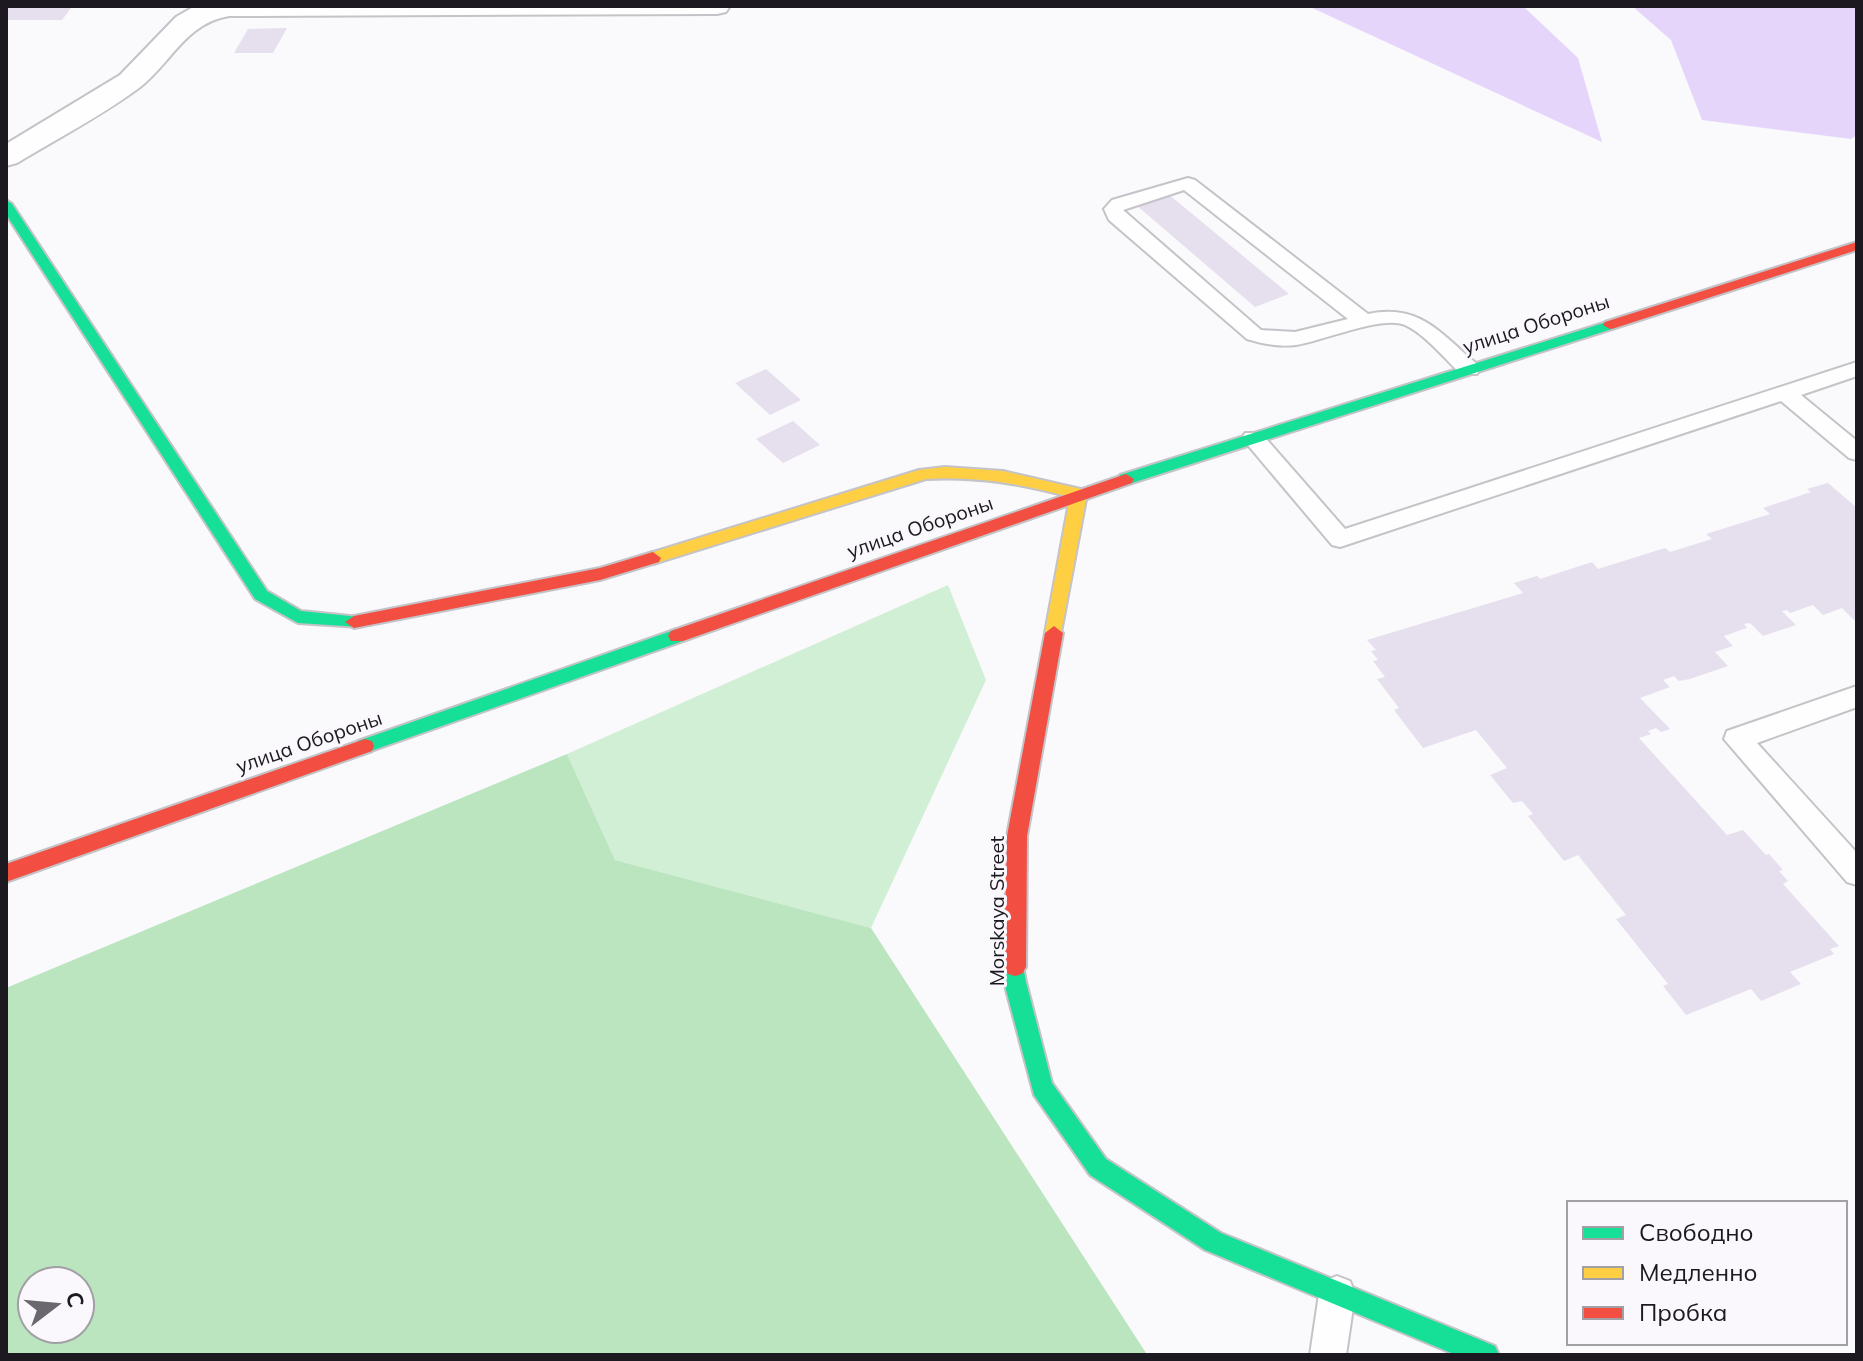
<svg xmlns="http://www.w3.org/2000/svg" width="1863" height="1361" viewBox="0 0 1863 1361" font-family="Mulish,sans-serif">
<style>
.green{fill:#d1efd4}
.forest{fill:#bae5bf;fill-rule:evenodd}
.water{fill:#e6d5fb}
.building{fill:#e6e0ee}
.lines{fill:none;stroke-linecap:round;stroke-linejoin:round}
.lane-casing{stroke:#c4c3c7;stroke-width:4}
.street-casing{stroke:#c4c3c7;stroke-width:4}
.fast-casing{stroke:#c4c3c7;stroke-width:4}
.slow-casing{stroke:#c4c3c7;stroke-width:4}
.jam-casing{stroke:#c4c3c7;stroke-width:4}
.lane{fill:#fefeff;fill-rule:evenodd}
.street{fill:#fefeff;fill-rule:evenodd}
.fast{fill:#16e098;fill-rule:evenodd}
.slow{fill:#ffcf43;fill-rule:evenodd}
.jam{fill:#f24e42;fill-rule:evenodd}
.labels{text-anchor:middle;stroke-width:6;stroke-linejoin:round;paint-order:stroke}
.street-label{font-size:20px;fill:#1d1921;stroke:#faf8fd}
</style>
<rect width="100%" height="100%" fill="#faf9fc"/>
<path class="green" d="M948,585l38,95 -115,248 -256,-68 -48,-106z"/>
<path class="forest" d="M567,754l48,106 256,68 275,425 -1140,2v-367zM32,1281h48v48h-48z"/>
<path class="water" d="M1308,6h215l55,52 24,84z
M1632,6h225v129l-6,4 -149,-19 -31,-80z"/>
<path class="building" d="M6,8h65l-9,12h-56z
M287,28l-14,25h-39l14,-24z
M1167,193l122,101 -34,13 -120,-103z
M766,369l35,31 -31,15 -35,-32z
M793,421l27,24 -37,18 -27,-24z
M1828,483l29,25v115l-15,-15 -19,7 -10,-10 -23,8 -3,-3 -5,1 14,14 -33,11 -13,-13 -6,1 3,4 -23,8 9,10 -18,6 13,14 -38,13 -11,2 -5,-5 -11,4 7,7 -30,11 30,31 -9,3 -5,-4 -8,3 3,3 -12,4 88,97 16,-5 23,25 3,-1 14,16 -4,1 9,10 -5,3 56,62 -9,3 4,5 -44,18 11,12 -40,17 -10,-12 -65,26 -23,-29 5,-2 -52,-65 10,-4 -48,-60 -14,6 -36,-45 5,-2 -11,-13 -9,2 -23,-28 17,-7 -31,-38 -53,18 -29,-38 5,-2 -22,-29 8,-2 -12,-16 5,-1 -7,-9 5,-1 -9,-10 156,-47 -9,-10 23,-7 3,3 52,-17 6,7 67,-21 5,4 42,-13 -6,-5 64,-20 -7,-6 48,-16 -4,-3z"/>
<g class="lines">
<defs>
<path id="lane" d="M1188,178l7,2 173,134c52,-11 73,20 109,50l3,5 -3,5h-16c-17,-16 -35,-39 -56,-49 -23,-10 -82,16 -109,20 -17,2 -33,-1 -49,-6l-138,-119 -5,-11 8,-9zM1184,190l164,129 -53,13 -34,-2 -138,-120z
M1857,362v14l-56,19 56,46v19l-8,-2 -68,-57 -441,146 -8,-2 -90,-107 3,-5h16l84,96z
M1857,686v21l-100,36 100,110v32l-10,-3 -123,-143 3,-8z
M1337,1276l13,5 5,13 -9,61h-36l9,-61 5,-13z"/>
<path id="street" d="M195,6h535l-4,6 -9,2 -488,2c-43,7 -58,47 -90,72 -38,28 -82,51 -122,75l-11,3v-22l114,-69 56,-58z"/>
<path id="fast" d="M6,200l6,4 255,387 34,20 59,6 3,5 -3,5 -62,-4 -43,-24 -249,-385z
M1610,321l7,4 -2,3 -483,155 -6,1 -8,-5 2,-4z
M677,629l6,2 3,5 -3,5 -318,112 -7,-2 -2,-5 2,-5z
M1015,958l7,2 4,22 26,101 54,76 115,74 274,113 4,9h-43l-251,-105 -115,-75 -56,-80 -30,-113 4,-22z"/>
<path id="slow" d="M945,467l58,4 82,19 2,4 -27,144h-12l-3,-5 25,-136c-48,-13 -94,-21 -144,-18l-273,85 -8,-6 2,-4 272,-84z"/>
<path id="jam" d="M1857,242v8l-242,78 -5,1 -7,-4 2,-3z
M1126,474l8,5 -2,4 -449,158h-12l-3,-5 3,-5z
M653,552l8,6 -2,4 -59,18 -246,48 -9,-6 9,-6 246,-48z
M1054,626l9,7 -36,203 -1,131 -4,7 -7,2 -7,-2 -4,-7 3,-131 38,-203z
M365,739l7,2 2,5 -2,5 -366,131v-18z"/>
</defs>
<use href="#lane" class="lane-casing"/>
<use href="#street" class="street-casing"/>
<use href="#fast" class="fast-casing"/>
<use href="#slow" class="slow-casing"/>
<use href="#jam" class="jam-casing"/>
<use href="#lane" class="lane"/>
<use href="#street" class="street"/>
<use href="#fast" class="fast"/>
<use href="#slow" class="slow"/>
<use href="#jam" class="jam"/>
</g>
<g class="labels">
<g class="street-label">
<text transform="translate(1536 324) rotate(-18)" y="7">улица Обороны</text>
<text transform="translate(920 527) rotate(-19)" y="7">улица Обороны</text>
<text transform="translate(309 742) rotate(-19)" y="7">улица Обороны</text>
<text transform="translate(997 911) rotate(-90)" y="7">Morskaya Street</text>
</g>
</g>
<rect width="1863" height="1361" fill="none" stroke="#1d1921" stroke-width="16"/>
<rect x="1567" y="1201" width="280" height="144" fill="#faf8fd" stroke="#a29fa5" stroke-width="2"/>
<rect x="1583" y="1227" width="40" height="12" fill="#16e098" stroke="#a29fa5" stroke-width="2"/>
<text x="1639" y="1241" font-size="24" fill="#1d1921">Свободно</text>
<rect x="1583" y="1267" width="40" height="12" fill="#ffcf43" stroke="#a29fa5" stroke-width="2"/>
<text x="1639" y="1281" font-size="24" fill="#1d1921">Медленно</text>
<rect x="1583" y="1307" width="40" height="12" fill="#f24e42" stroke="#a29fa5" stroke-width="2"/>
<text x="1639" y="1321" font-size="24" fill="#1d1921">Пробка</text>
<g transform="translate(56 1305) rotate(74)"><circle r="38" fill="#faf8fd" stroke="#a29fa5" stroke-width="2"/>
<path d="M0-6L14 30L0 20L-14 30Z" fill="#6a676e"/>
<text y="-12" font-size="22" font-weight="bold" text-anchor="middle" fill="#1d1921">С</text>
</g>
</svg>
